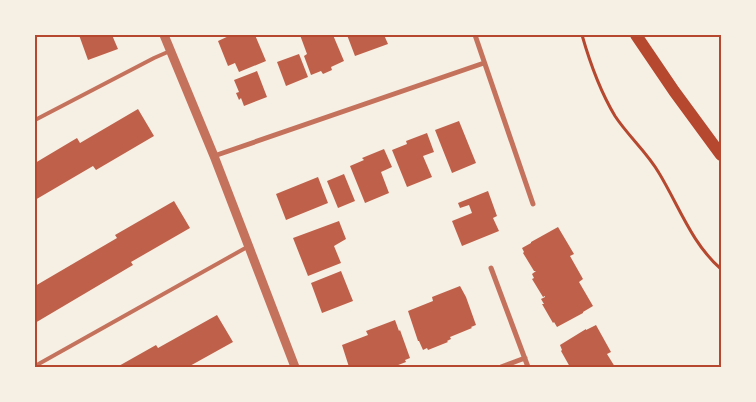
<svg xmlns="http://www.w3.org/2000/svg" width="756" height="402" viewBox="0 0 756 402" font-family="'Noto Sans',sans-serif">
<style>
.building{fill:#bf614a}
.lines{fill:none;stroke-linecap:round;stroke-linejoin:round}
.path{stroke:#b5482f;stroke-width:3}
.service{stroke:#c5725c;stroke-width:4}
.minor{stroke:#c5725c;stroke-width:5}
.tertiary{stroke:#c5725c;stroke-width:9}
.primary{stroke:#b5482f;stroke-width:12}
.neatline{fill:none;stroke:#b5482f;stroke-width:2}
</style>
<rect width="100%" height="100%" fill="#f6efe4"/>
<path class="building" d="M79,35h33l6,14 -30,11z
M231,35h24l11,26 -27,11 -4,-9 -7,3 -10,-25z
M300,35h33l11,26 -13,6 1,3 -9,4 -2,-3 -10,4 -7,-19 3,-2z
M347,35h37l4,9 -33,12z
M299,54l9,23 -22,9 -9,-24z
M257,71l10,26 -23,9 -3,-8 -2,2 -3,-7 3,-1 -5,-12z
M138,109l16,27 -58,34 -3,-4 -58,34v-37l42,-25 3,5z
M459,121l17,42 -24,10 -17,-43z
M427,133l7,19 -11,4 9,21 -25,10 -15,-37 15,-6 -1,-3z
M384,149l8,18 -11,5 8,21 -24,10 -15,-37 14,-6 -2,-2z
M344,174l11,27 -17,7 -11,-27z
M318,177l10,26 -42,17 -10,-26z
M488,191l9,25 -4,2 6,13 -37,15 -10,-25 20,-8 -3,-8 -9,3 -2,-5z
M174,201l16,27 -59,34 2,3 -98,58v-37l82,-48 -2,-3z
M339,221l7,18 -12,7 7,17 -33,13 -15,-38z
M558,227l16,27 -4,2 13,23 -4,3 14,24 -10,6v1l-26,14 -3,-5 -1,1 -11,-19h2l-3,-5 4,-2v-1l-2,1 -11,-18 2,-1 -2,-4 4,-3h-2l-11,-18 1,-1 -2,-4 9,-5v-1z
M341,271l12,30 -31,12 -11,-30z
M460,286l6,11 10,28 -5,2 1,1 -22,9 1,2 -4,2 1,1 -20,8 -1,-2 -4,2 -4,-9h-1l-10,-30 25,-10 -1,-4z
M217,315l16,27 -45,25h-71l39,-22 2,3z
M395,320l4,11 1,-1 10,28 -5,2 1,2 -13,5h-44l-7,-22 26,-10 -2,-4z
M596,325l15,27 -4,2 8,13h-45l-9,-16 1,-1 -2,-5 26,-16v1z"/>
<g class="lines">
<path class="path" d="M582,35c8,28 18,56 33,81 13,20 32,36 44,57 20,33 33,71 62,96"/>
<path class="service" d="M35,120l119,-62 16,-7
M35,366l214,-120"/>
<path class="minor" d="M475,35l58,169
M214,156l270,-93
M491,268l37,99
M501,367l24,-9"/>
<path class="tertiary" d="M164,35l50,121 81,211"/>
<path class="primary" d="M636,35l38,56 47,64"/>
</g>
<rect width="756" height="402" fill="none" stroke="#f6efe4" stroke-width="72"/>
<rect x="36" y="36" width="684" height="330" class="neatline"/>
</svg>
